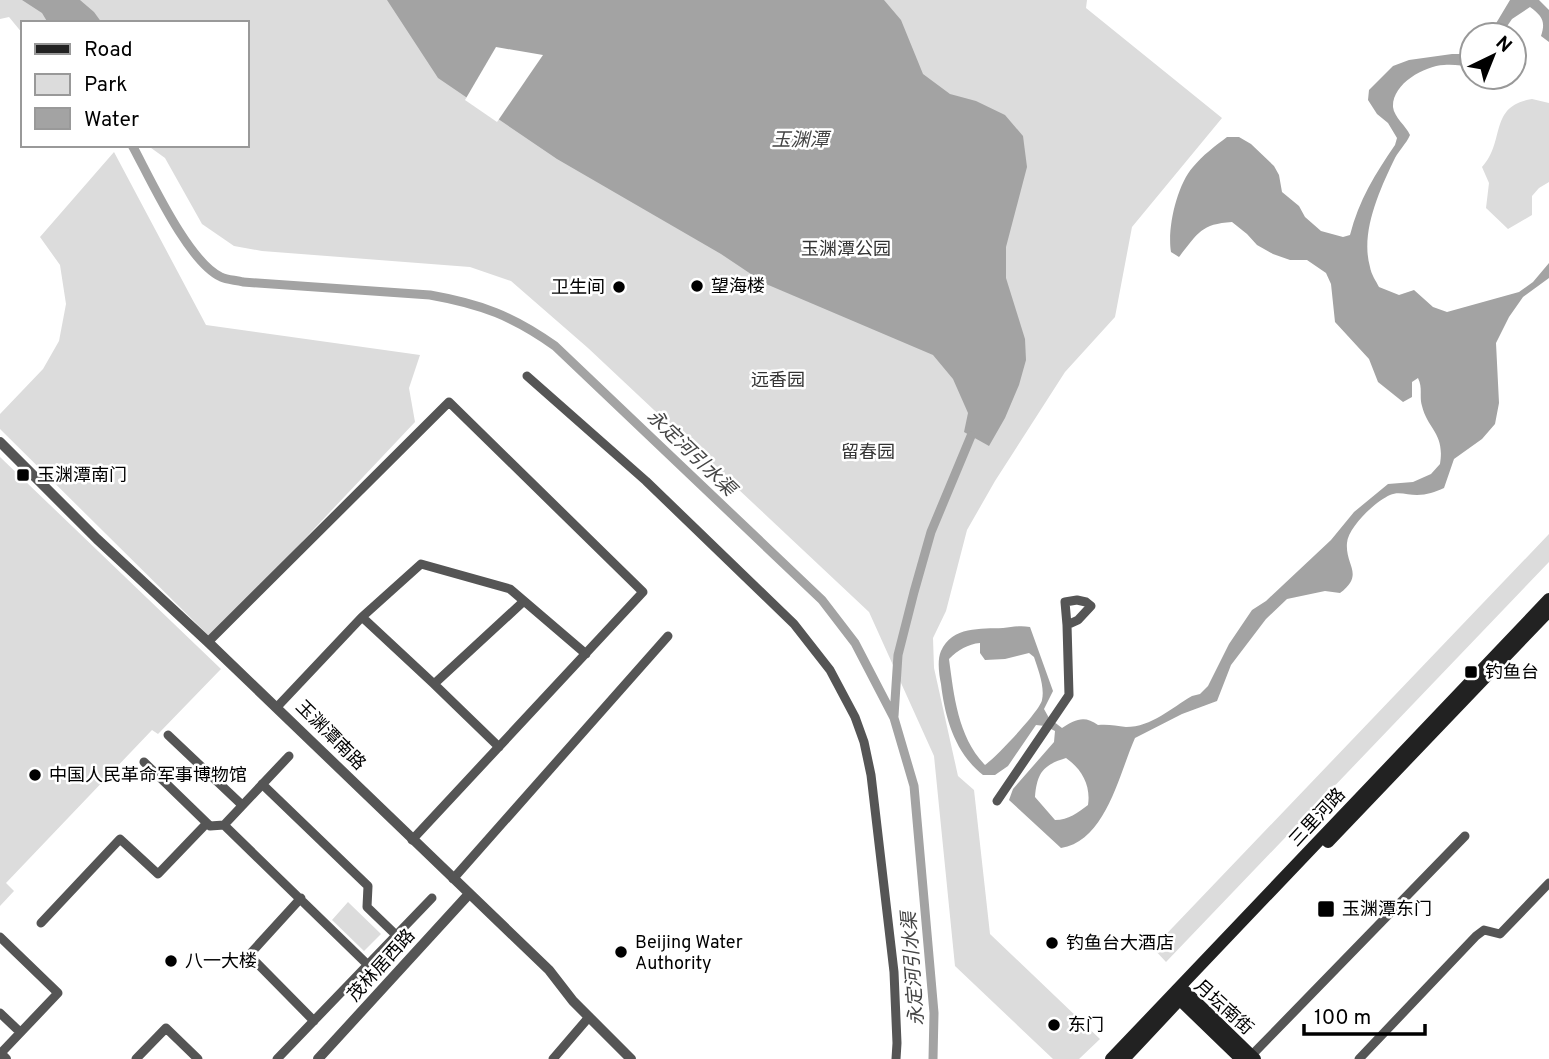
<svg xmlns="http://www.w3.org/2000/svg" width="1549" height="1059" viewBox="0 0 1549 1059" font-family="Overpass,'Noto Sans SC',sans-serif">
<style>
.green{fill:#dcdcdc}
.water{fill:#a3a3a3;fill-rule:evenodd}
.pier{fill:#fff}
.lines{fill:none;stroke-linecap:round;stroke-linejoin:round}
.canal{stroke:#a3a3a3;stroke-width:9}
.minor{stroke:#555;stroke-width:9}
.tertiary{stroke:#555;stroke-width:10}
.secondary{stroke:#222;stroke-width:12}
.poi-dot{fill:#000;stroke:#fff;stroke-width:2.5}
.labels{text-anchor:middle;stroke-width:5;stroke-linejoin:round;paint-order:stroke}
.park-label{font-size:18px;fill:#333;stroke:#fff}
.poi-label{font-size:18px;fill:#000;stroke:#fff;text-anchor:start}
.street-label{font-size:18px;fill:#000;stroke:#fff}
.water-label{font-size:19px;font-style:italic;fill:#444;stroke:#fff}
</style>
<rect width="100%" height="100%" fill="#fff"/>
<path class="green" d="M0,0h1087l-1,8 136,110 -90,109 -17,90 -50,55 -70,109 -28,49 -21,81 -13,27 1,30 24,108 16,14 16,144 110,105 -21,20h-26l-98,-93 -21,-210 -65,-144 -281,-264 -77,-67 -41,-14 -208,-16 -28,-5 -32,-22 -37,-66 -18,-13h100v-122h-224v11l-14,-17 -9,2z
M1532,99l17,4v79l-10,6 -7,8v19l-24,14 -22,-21 3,-25 -7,-16c24,-26 6,-61 50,-68z
M114,152l92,173 214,30 -11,33 6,34 -204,216 -211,-209v-15l43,-45 16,-28 7,-37 -6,-39 -20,-28z
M0,457l221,212 -63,65 -6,-4 -146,153 8,8 -14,15z
M1549,534v28l-383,400 -13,-14z
M348,902l33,32 -17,17 -32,-31z"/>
<path class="water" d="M22,0h58l14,12 8,11h-54l-6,-10z
M387,0h497l17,20 22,54 27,20 26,7 29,14 18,21 4,31 -21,80v31l19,61 1,21 -7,25 -14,33 -16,28 -25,-14 4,-19 -15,-34 -20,-24 -167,-71 -45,-30 -164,-95 -119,-81z
M1510,0h29l10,10v32l-8,-6c5,-15 1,-20 -11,-29l-18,12 -11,16h-12z
M1452,54h20v12c-9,0 -19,-2 -28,-1 -20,1 -52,19 -51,42 1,10 13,19 17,28 -4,9 -10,14 -15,23 -15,31 -35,74 -25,109 1,7 6,14 9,20l20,8 15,-5 19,17 14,5 72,-20 14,-10 16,-19v15l-26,19 -14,20 -13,26 3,60 -4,21 -13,15 -28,20 -10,29c-9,4 -17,7 -27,7 -9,0 -19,-4 -27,0 -14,6 -42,32 -43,48 -2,23 18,31 -7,50l-15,-2 -38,8 -21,20 -35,46 -14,36 -35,13 -47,24c-16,36 -29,103 -74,110l-52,-48 4,-11 41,-47 1,-11 -10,-5 -9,-1 -28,41 -13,9h-12c-28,-22 -38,-57 -42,-91 -2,-10 -4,-24 0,-33 11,-25 40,-22 62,-23 10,-1 17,-3 27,-1l23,64 -9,18 5,9 13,10c13,-9 23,-13 36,-3 11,-1 18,1 28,2 26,0 45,-19 66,-31l8,-2 8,-8 21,-42 23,-34 14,-9 65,-61 23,-28 34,-28 25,-2 18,-8 9,-10c5,-31 -12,-34 -18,-58 -3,-10 1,-18 -4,-28l-6,4v15l-9,5 -25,-20 -9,-23 -34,-37 -4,-38 -5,-11 -19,-13h-17l-17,-6 -16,-9 -10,-11 -15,-12c-31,2 -34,11 -53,35l-8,-5c-4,-24 6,-67 22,-85 10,-12 22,-21 34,-30h12l12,7 23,22 5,9 3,17 17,14 6,11 16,14 22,6 7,-2c9,-35 25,-61 45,-90l2,-7 -9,-15 -11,-9 -9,-14 1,-10 24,-24 16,-6zM980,643v10l5,7 20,-1 24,-6 5,4c4,12 11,30 8,43 -2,11 -46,57 -57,65 -27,-28 -31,-69 -36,-106 9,-9 19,-15 31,-16zM1066,758c16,11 25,28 22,47 -11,8 -19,15 -33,15l-20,-23c2,-24 8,-32 31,-39z"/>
<path class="pier" d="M496,47l47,8 -46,67 -32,-22z"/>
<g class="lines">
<path class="canal" d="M132,145c18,33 56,117 89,132 6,3 15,3 22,5l187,13c51,9 83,21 125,51l267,254 33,43 39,75 20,68 20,227 -1,46
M894,716l4,-61 16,-63 17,-60 40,-96"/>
<path class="minor" d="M527,376l119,105 148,143 36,46 25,47 9,25 7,33 23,197 3,71 -1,16
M1077,600l9,2 5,4 -13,14 -11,5 -2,-23z
M362,617l72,67 90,-83
M208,642l241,-240 194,190 -231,248
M434,684l65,63
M277,707l85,-90 59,-53 89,25 76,65
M168,735l74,70
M289,756l-65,69 144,140
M144,762l66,64 14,-1
M262,784l106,102 -1,21 29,28
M997,801l72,-106 -2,-70
M453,879l215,-243
M301,898l-52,57 65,66
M41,923l79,-84 38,35 49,-51
M0,937l58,56 -57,60
M0,1013l20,19
M1249,1058l216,-222
M136,1059l30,-31 32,31
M277,1059l155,-161
M553,1059l36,-42
M1359,1059l117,-123 8,-6 16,4 49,-51"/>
<path class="tertiary" d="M0,442l97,97 111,103 341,328 24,31 58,58
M0,1053l6,6
M318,1059l151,-165"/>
<path class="secondary" d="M1328,842l221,-231
M1178,991l8,1 69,67
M1179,994l1,6 61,59
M1111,1059l438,-460
M1124,1059l60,-64"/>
</g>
<g class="poi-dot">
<circle cx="697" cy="286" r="7"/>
<circle cx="619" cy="287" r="7"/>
<rect x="16" y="468" width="14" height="14" rx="3.5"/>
<rect x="1464" y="665" width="14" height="14" rx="3.5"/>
<circle cx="35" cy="775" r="7"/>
<rect x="1317" y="900" width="18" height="18" rx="3.5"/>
<circle cx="1052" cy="943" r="7"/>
<circle cx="621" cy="952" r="7"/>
<circle cx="171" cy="961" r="7"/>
<circle cx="1054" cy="1025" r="7"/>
</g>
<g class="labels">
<g class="park-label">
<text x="846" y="255">玉渊潭公园</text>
<text x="778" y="386">远香园</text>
<text x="868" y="458">留春园</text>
</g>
<g class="poi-label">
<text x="711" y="292">望海楼</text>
<text x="605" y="293" text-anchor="end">卫生间</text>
<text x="37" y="481">玉渊潭南门</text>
<text x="1485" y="678">钓鱼台</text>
<text x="49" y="781">中国人民革命军事博物馆</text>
<text x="1342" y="915">玉渊潭东门</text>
<text x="635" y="948">Beijing Water<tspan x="635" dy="21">Authority</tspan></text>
<text x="1066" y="949">钓鱼台大酒店</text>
<text x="185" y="967">八一大楼</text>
<text x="1068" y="1031">东门</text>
</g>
<g class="street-label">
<text transform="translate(331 735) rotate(45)" y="6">玉渊潭南路</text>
<text transform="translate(1317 817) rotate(-47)" y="6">三里河路</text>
<text transform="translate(381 965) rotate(-48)" y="6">茂林居西路</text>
<text transform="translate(1224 1007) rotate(42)" y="6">月坛南街</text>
</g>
<g class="water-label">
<text x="800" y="146">玉渊潭</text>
<text transform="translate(692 452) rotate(44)" y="7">永定河引水渠</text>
<text transform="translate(912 969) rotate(-94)" y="7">永定河引水渠</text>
</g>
</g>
<rect x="21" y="21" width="228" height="126" fill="#ffffff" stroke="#999999" stroke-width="2"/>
<rect x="35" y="44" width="35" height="10" fill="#222222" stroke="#999999" stroke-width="2"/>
<text x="84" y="56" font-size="21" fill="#000000">Road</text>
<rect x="35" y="74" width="35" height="21" fill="#dcdcdc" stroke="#999999" stroke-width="2"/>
<text x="84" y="91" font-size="21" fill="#000000">Park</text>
<rect x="35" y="108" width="35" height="21" fill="#a3a3a3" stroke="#999999" stroke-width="2"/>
<text x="84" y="126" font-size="21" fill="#000000">Water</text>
<g transform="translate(1493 56) rotate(43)"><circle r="33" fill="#ffffff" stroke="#999999" stroke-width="2"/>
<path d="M0-5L12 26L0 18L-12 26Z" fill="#000000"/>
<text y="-10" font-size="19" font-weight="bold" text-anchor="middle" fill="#000000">N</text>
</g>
<path d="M1304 1024v10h121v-10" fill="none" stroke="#000000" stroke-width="3.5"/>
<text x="1314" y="1024" font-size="21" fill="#000000" stroke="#ffffff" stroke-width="5" paint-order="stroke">100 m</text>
</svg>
